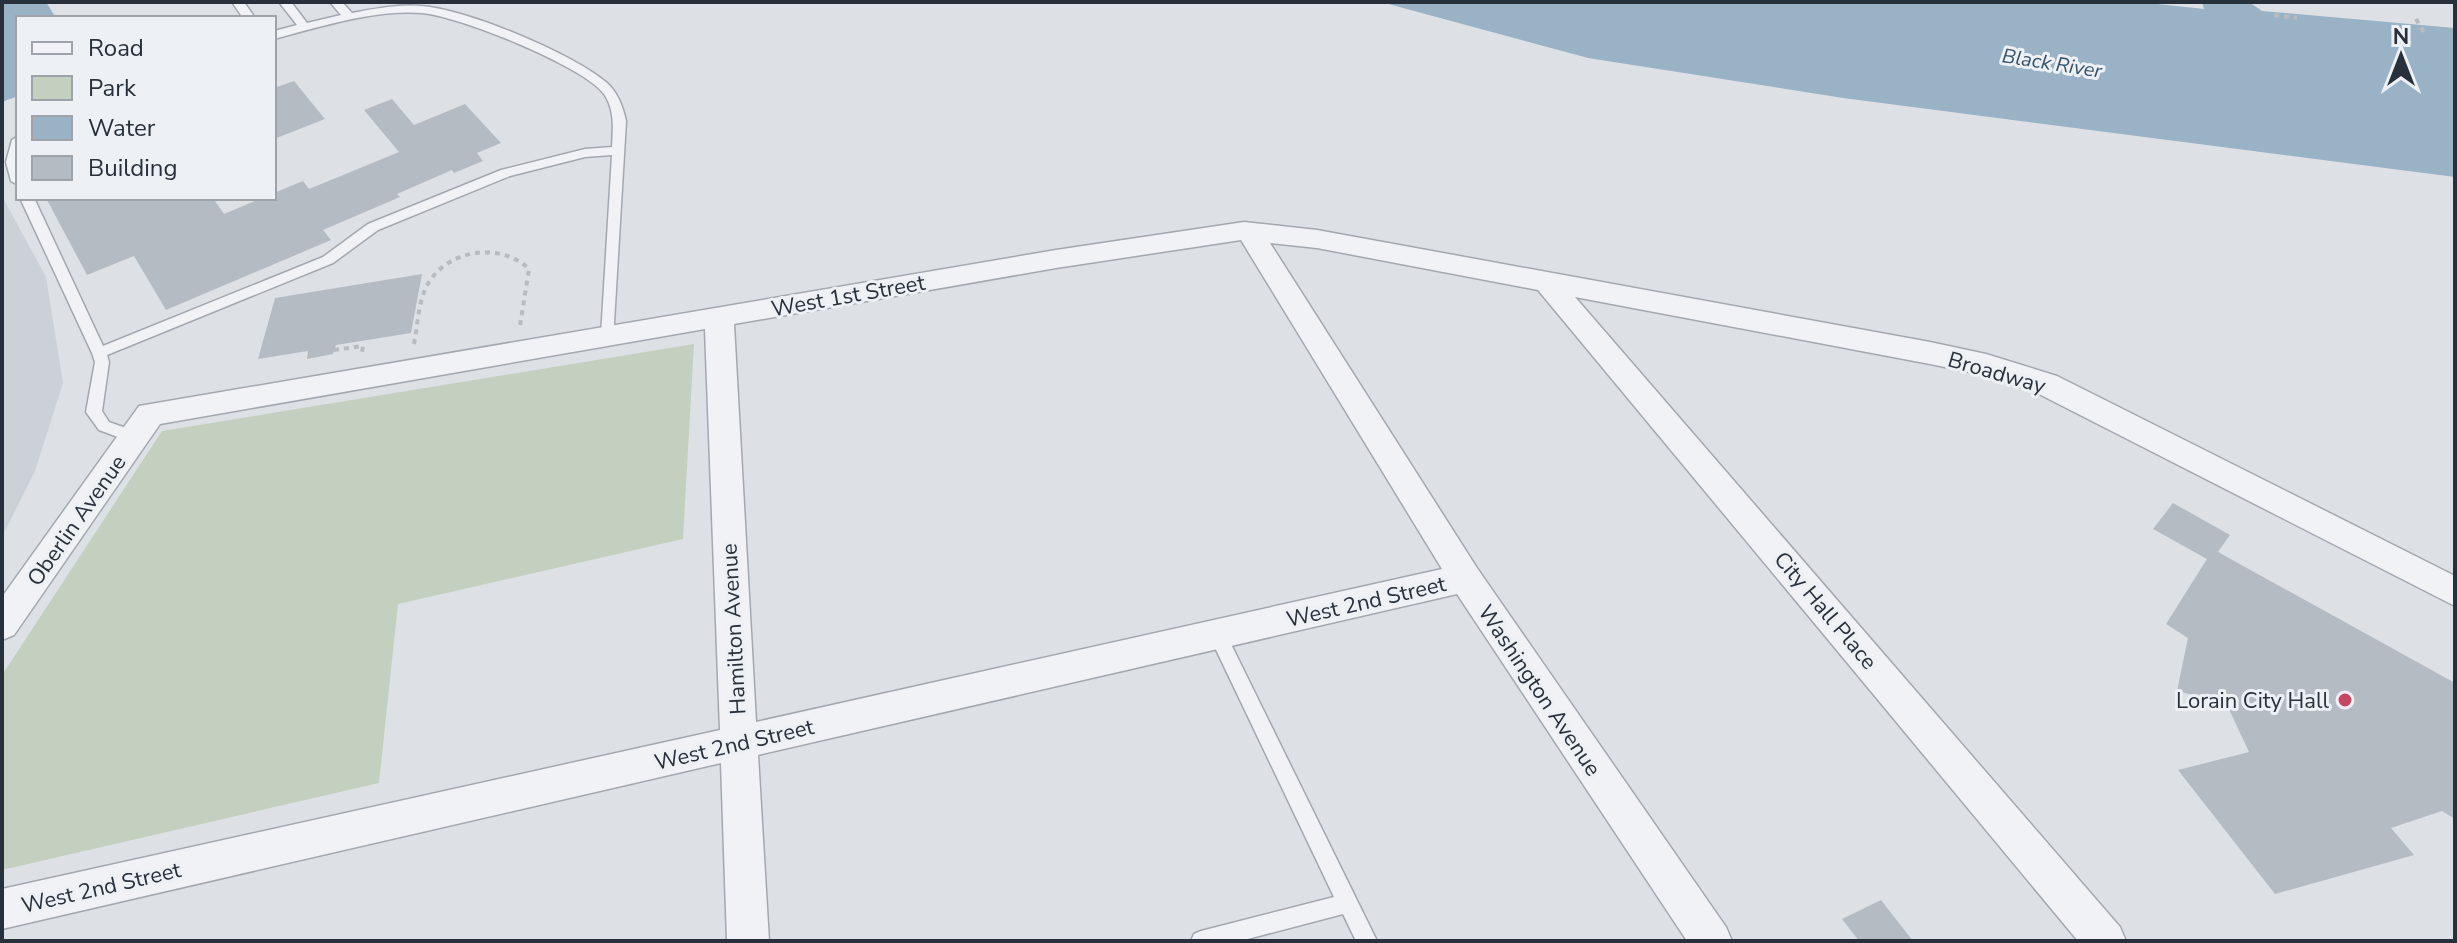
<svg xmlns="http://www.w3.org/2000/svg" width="2457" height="943" viewBox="0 0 2457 943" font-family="'Nunito Sans',sans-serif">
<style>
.built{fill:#ccd1d8}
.green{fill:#c4d0bf}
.water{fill:#9ab2c5}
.building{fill:#b5bbc3}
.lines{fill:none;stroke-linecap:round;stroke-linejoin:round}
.service-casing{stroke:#a3a8b0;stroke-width:3}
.minor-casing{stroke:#a3a8b0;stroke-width:3}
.path{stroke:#b8bcc1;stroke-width:4;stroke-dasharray:5 5;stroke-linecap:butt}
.service{fill:#f0f2f5;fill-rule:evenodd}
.minor{fill:#f0f2f5;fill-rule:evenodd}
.poi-dot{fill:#c64763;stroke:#edf0f4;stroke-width:3}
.labels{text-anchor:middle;stroke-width:6;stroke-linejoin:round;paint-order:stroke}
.far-water-label{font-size:20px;font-style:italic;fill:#34526e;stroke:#edf0f4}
.street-label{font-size:22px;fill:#28303c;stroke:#edf0f4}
.poi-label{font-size:22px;fill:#28303c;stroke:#edf0f4;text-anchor:end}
</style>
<rect width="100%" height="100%" fill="#dde1e6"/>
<path class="built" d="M2,196l44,81 17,106 -28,88 -33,66z"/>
<path class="green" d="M694,344l-11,195 -285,65 -19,179 -377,87v-195l160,-244z"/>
<path class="water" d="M2,2h44l10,16h-38v78l-16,6z
M1381,2h758l65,7 -2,-7h47l13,9 193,17v149l-612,-79 -255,-40z"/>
<path class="building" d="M294,81l31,38 -51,20v-51z
M392,99l22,26 51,-21 36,39 -24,10 6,8 -29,12 -2,-3 -55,24 3,3 -77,33 8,10 -165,70 -32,-54 -47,19 -41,-77h167l11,16 38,-16h12v-5l29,-12 6,8 90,-37 -35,-42z
M422,274l-11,59 -75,12 -3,9 -26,5 1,-8 -50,8 17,-61z
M2173,503l57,32 -12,17 237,131v136l-13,-8 -51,17 23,27 -139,39 -97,-124 71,-18 -23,-49 -49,-12 11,-53 -22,-14 41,-65 -54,-30z
M1881,900l32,41h-54l-17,-22z"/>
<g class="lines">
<defs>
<path id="service" d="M232,2h12l11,16h-12z
M279,2h12l16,21 34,-8 -11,-13h12l10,11c22,-4 46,-9 68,-7 44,2 154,48 187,77 11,10 16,24 19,38l-13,219h-10l-2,-4 11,-181 -27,2 -75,19 -132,54 -45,33 -226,92 2,7 -7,49 7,11 31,11 2,4 -8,6 -35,-13 -13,-18 9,-50 -3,-9 -72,-155h14l69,148 220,-89 45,-33 133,-54 84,-21 27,-2c1,-19 3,-37 -8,-53 -22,-29 -146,-78 -182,-81 -47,-4 -103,14 -148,26v-8l23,-6z
M18,136v49l-7,-4 -5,-19 6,-22z
M1218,628l6,2 153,311h-21l-13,-27 -103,27h-49l3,-7 7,-3 133,-34 -125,-262 3,-5z"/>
<path id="minor" d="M1244,222l73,8 613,112 56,12 71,22 398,200v30l-420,-214 -51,-17 -54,-11 -355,-67 545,630 6,14h-48l-540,-651 -221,-42 -47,-5 207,325 249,359 6,14h-45l-230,-347 -699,161 11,186h-42l-6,-178 -719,166v-40l718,-159 -15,-401 -545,95 -146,211 -12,5v-43l137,-191 917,-156zM1241,240l201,329 -686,153 -22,-398 322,-56z"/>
</defs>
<use href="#service" class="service-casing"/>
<use href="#minor" class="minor-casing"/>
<path class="path" d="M2274,15l23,3
M2416,19l10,17
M414,344c4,-20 4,-44 15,-62 21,-33 72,-40 100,-13l-9,57
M334,350l29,-4 -1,7"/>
<use href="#service" class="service"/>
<use href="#minor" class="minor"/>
</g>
<circle class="poi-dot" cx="2345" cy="700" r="8"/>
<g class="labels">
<g class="far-water-label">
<text transform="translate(2052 63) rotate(9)" y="7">Black River</text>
</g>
<g class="street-label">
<text transform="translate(848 295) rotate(-10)" y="8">West 1st Street</text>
<text transform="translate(1997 372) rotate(16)" y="8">Broadway</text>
<text transform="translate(76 520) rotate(-55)" y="8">Oberlin Avenue</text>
<text transform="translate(1366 601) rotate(-13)" y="8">West 2nd Street</text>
<text transform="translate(1826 610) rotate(50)" y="8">City Hall Place</text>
<text transform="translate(733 629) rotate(-93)" y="8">Hamilton Avenue</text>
<text transform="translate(1540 690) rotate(56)" y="8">Washington Avenue</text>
<text transform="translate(734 744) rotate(-13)" y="8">West 2nd Street</text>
<text transform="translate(101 887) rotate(-13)" y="8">West 2nd Street</text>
</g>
<g class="poi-label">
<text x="2329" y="708">Lorain City Hall</text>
</g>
</g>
<rect width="2457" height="943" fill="none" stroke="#28303c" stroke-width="8"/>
<rect x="16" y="16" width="260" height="184" fill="#edf0f4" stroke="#9ea3aa" stroke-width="2"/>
<rect x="32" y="42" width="40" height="12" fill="#f0f2f5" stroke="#9ea3aa" stroke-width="2"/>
<text x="88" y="56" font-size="24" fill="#28303c">Road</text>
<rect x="32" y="76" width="40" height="24" fill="#c4d0bf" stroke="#9ea3aa" stroke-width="2"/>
<text x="88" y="96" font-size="24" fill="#28303c">Park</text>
<rect x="32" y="116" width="40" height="24" fill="#9ab2c5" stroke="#9ea3aa" stroke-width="2"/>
<text x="88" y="136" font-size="24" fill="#28303c">Water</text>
<rect x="32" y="156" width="40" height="24" fill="#b5bbc3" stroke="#9ea3aa" stroke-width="2"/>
<text x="88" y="176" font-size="24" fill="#28303c">Building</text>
<g transform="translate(2401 56)" stroke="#edf0f4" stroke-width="6" paint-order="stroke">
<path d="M0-6L14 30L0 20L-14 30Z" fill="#28303c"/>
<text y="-12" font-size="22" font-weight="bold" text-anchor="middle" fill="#28303c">N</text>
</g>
</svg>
